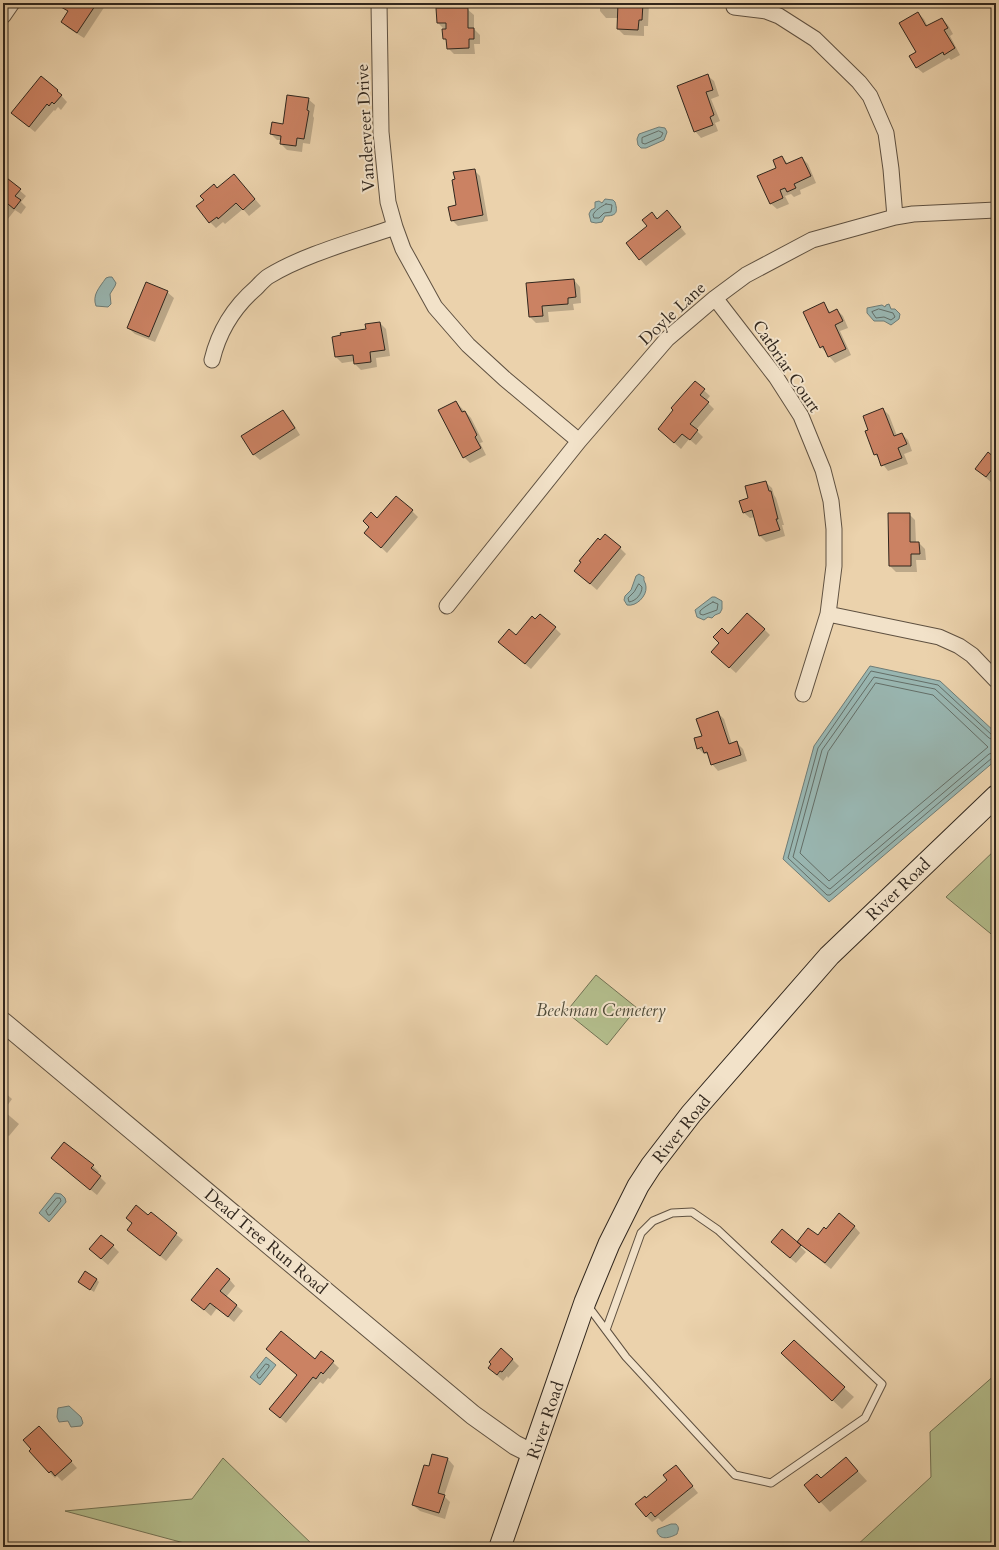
<svg xmlns="http://www.w3.org/2000/svg" width="999" height="1550" viewBox="0 0 999 1550" font-family="Cardo,serif">
<style>
.green{fill:#b3bd8c;stroke:#727254}
.water{fill:#99b6b1;stroke:#6f7c76}
.shadow{fill:#0003}
.lines{fill:none;stroke-linecap:round;stroke-linejoin:round}
.shore{stroke:#646e67;stroke-width:1}
.building{fill:#cb8263;stroke:#30261d}
.service-casing{stroke:#5f5141;stroke-width:9}
.minor-casing{stroke:#5f5141;stroke-width:17}
.tertiary-casing{stroke:#5f5141;stroke-width:21}
.secondary-casing{stroke:#30261d;stroke-width:23}
.service{stroke:#f2e2c9;stroke-width:7}
.minor{stroke:#f2e2c9;stroke-width:15}
.tertiary{stroke:#f2e2c9;stroke-width:19}
.secondary{stroke:#f2e2c9;stroke-width:21}
.labels{text-anchor:middle;stroke-width:4;stroke-linejoin:round;paint-order:stroke}
.street-label{font-size:17px;fill:#30261d;stroke:#f2e2c9}
.park-label{font-size:17px;font-style:italic;fill:#514c39;stroke:#f2e2c9}
</style>
<rect width="100%" height="100%" fill="#ebd2ac"/>
<filter id="stains"><feTurbulence type="fractalNoise" baseFrequency=".005" numOctaves="4"/><feColorMatrix values="0 0 0 0 .2 0 0 0 0 .09 0 0 0 0 .02 0 0 0 .5 -.17"/></filter>
<radialGradient id="worn" r=".72"><stop offset=".6" stop-color="#630" stop-opacity="0"/><stop offset="1" stop-color="#630" stop-opacity=".3"/></radialGradient>
<path class="green" d="M996,849v89l-50,-41z
M596,975l41,33 -30,37 -41,-33z
M996,1374v173h-141l76,-70 -1,-45z
M223,1458l92,89h-116l-134,-36 127,-12z"/>
<path class="water" d="M659,127l6,1 2,4 -3,8 -18,8h-5l-3,-3 -1,-6 2,-5z
M605,199l8,1 2,2c3,10 2,14 -10,14l-3,6 -6,1 -5,-1 -2,-8 2,-4 4,-2v-6l4,-1 3,2z
M109,277h3l4,6 -1,3 -5,8 1,10 -3,3 -12,-1c-4,-11 3,-18 10,-28z
M889,304l2,5h4l5,5 -1,5 -8,6 -7,-4h-10l-7,-8v-5l15,-3 3,2 1,-2z
M639,574l5,3c-1,5 2,5 2,10 1,9 -10,20 -19,18l-3,-5 1,-4 6,-6 5,-14z
M712,597h3l7,4v8l-2,4 -5,2 -3,3 -4,-1 -4,3 -7,-3 -2,-7z
M870,666l70,15 56,52v27l-167,142 -46,-43 31,-113z
M55,1193l6,1 4,4 1,4 -17,20 -10,-9z
M266,1357l10,8 -16,20 -10,-8z
M69,1406l12,11 2,6 -2,3 -10,1 -3,-6 -9,1 -2,-5 1,-9z
M671,1524h5c4,4 2,6 1,10 -7,4 -18,7 -20,-3l1,-2z"/>
<path class="shadow" d="M71,3h40l-3,4 -3,-1 -21,32 -16,-10 -6,-6 7,-10 -3,-3z
M600,3h49l-1,23h-4v10l-20,-1 -6,-6v-11h-12l-6,-7z
M467,9l7,6v14l6,6v9h-6l1,10h-21l-6,-6v-6l-4,-4 1,-8 -7,-7z
M918,13l6,6 4,8 14,-8 6,6 5,9 -3,2 10,19 -9,5 -2,-2 -26,15 -7,-6z
M707,75l7,6 5,15 -8,3 9,22 -5,2 3,8 -17,7 -6,-7z
M41,78l16,13 10,11 -6,8 -3,-3 -3,4 -1,-1 -19,22 -16,-13z
M308,99l7,6 -2,11 1,2 -4,26 -7,-1 -1,9 -15,-2 -6,-6v-4h-4l-6,-6 13,-9z
M993,123h3v23z
M782,157l6,7 14,-6 6,6 8,19 -16,7 1,4 -7,3 -3,-3 -6,2 4,8 -12,5 -7,-6 7,-35z
M474,170l6,6 8,45 -30,5 -6,-6 6,-14 -2,-26z
M3,176l23,20 -5,6 5,5 -5,7 -6,-4 -12,15z
M240,182l21,24 -12,10 -6,-7 -18,15 -2,-2 -7,6 -6,-6 8,-33z
M652,213l6,6 15,-1 13,16 -40,32 -19,-22 22,-17z
M574,280l6,7 1,16 -8,1 1,6 -26,2 1,10 -13,1 -6,-6 -3,-33z
M167,292l7,6 -19,44 -20,-8 -7,-6z
M823,303l8,10 6,-3 6,6 5,12 -8,3 11,24 -16,8 -14,-16z
M380,323l6,6 4,27 -14,2 1,9 -16,3 -6,-6v-3l-13,2 -6,-6 31,-27z
M695,382l15,14 -4,5 8,8 -18,21 7,7 -7,8 -7,-6 -8,10 -22,-20z
M456,402l15,16 12,24 -3,1 6,12 -16,8 -6,-6z
M883,409l6,6 8,21 5,-2 6,6 4,11 -8,3 4,10 -20,7 -13,-17z
M283,411l6,6 11,18 -40,25 -7,-6z
M996,460v18l-4,5 -16,-14z
M765,482l7,6 2,7 2,3 8,27h-2l3,11 -19,6 -6,-6 -5,-19 -5,1 -7,-6 6,-13z
M412,511l6,6 -31,36 -15,-14 5,-20z
M909,514l6,6 1,23h3l6,6 1,11h-10l1,12h-21l-6,-6z
M620,548l6,6 -29,36 -22,-19z
M535,621l20,7 6,6 -30,35 -25,-21 10,-12z
M764,629l6,6 -34,38 -17,-15 1,-15 8,-8z
M718,713l6,6 8,25 5,-1 6,6 4,12 -29,10 -6,-7 -2,-7 -3,-3h-3l-6,-6z
M3,1091l9,8 -5,7 1,2 -3,4 14,12 -10,12 -6,-4z
M52,1158l41,8 6,6 -2,2 9,9 -9,12z
M151,1214l32,26 -17,21 -38,-31 4,-6 -5,-6 22,-2z
M854,1226l6,7 -29,36 -26,-21 21,-18z
M113,1246l6,6 -11,13 -18,-16z
M800,1246l6,6 -10,11 -18,-15z
M229,1279l6,7 -9,11 17,14 -9,11 -17,-14 -6,8 -18,-16z
M97,1280l2,2 -5,10 -15,-10z
M267,1349l48,12 7,-9 17,16 -9,11 -2,-1 -5,6 -3,-2 -34,41 -16,-14 28,-33z
M512,1359l7,7 -11,12 -1,-2 -4,5 -14,-13z
M792,1363l52,25 10,9 -12,12z
M46,1433l31,35 -15,13 -5,-5 -2,2 -6,-6z
M846,1458l21,23 -37,31 -25,-27 16,-6z
M448,1459l6,7 -10,30 6,6 -5,17 -25,-8 -7,-6 16,-37z
M682,1473l16,20 -36,29 -4,-4 -6,4 -6,-6v-17z"/>
<g class="lines">
<path class="shore" d="M659,131l4,2 -2,4 -16,7 -3,-1v-5z
M606,204l6,1 -1,7 -7,1 -5,5h-5l-1,-3c2,-5 8,-8 13,-11z
M879,309l14,4 2,4 -4,3 -7,-3 -8,1 -4,-6z
M639,584l3,3c0,7 -6,14 -13,15l-1,-4 6,-6z
M713,602l5,2 -1,6 -14,5 -3,-1v-3c4,-4 8,-6 13,-9z
M876,683l57,12 55,52 -159,134 -29,-28 28,-101z
M996,736l-4,-1 -54,-50 -67,-14 -53,77 -30,110 39,37h3l162,-137 4,-1
M996,741l-7,-3 -54,-49 -61,-12 -52,73 -29,107 35,31 2,1 159,-135 7,-2
M57,1198h3l1,3 -11,14h-2l-2,-4z
M266,1364l3,1v2l-9,11h-2l-1,-3z"/>
</g>
<path class="building" d="M54,3h43l-20,30 -16,-11 7,-11z
M618,3h25l-1,17h-3l-1,10 -21,-1z
M436,8h32v20h6v11h-5v9l-22,1 -1,-10h-3l-1,-10h4v-6h-9z
M918,12l8,14 16,-8 6,10 -4,2 11,18 -11,7 -1,-3 -27,16 -7,-12 7,-4 -17,-29z
M708,74l5,16 -7,2 8,23 -4,2 3,8 -19,7 -17,-46z
M41,76l17,14 -1,1 5,4 -8,9 -2,-2 -3,4 -2,-2 -18,23 -18,-14z
M287,95l22,3 -2,12 2,1 -5,28 -7,-1 -1,8 -16,-2 1,-8 -11,-2 2,-12 11,2z
M782,156l4,8 16,-7 9,19 -17,8 2,4 -9,4 -2,-4 -5,2 3,8 -13,6 -13,-28 19,-8 -3,-8z
M475,169l8,46 -32,6 -3,-14 8,-2 -4,-25 3,-1 -2,-7z
M234,174l21,25 -12,11 -7,-7 -18,16 -1,-2 -8,6 -13,-17 8,-6 -4,-4 14,-12 3,4z
M3,175l18,14 -6,7 6,4 -7,9 -6,-5 -5,7z
M667,210l14,17 -42,33 -13,-17 21,-17 -5,-6 10,-8 5,7z
M574,279l2,18 -8,1v6l-26,2 1,10 -14,1 -3,-34z
M146,282l22,9 -19,46 -22,-9z
M824,302l5,11 8,-4 6,12 -8,4 11,24 -18,8 -5,-11 -3,2 -17,-36z
M380,322l5,28 -15,2 1,10 -17,2 -1,-9 -18,2 -3,-20 9,-2 -1,-2 26,-4 -1,-5z
M695,381l10,8 -5,6 9,7 -19,22 8,6 -8,10 -8,-6 -8,9 -16,-14 15,-19 -2,-2z
M456,401l6,11 3,-1 12,24 -2,2 6,11 -18,10 -25,-48z
M883,408l11,28 8,-3 5,11 -9,4 4,10 -21,8 -4,-12 -3,1 -9,-24 3,-1 -5,-14z
M283,410l12,18 -42,27 -12,-19z
M988,452l8,7v5l-10,13 -11,-8z
M766,481l3,10h2l7,28h-2l4,11 -21,6 -7,-26 -9,3 -4,-12 9,-3 -3,-12z
M396,496l17,14 -32,38 -17,-15 5,-6 -6,-6 8,-9 6,6z
M888,513h22v29h9l1,12h-9v12h-22z
M605,534l16,13 -31,37 -16,-13 7,-9 -2,-1 19,-23 2,2z
M747,613l18,16 -36,39 -18,-16 8,-9 -6,-6 9,-9 6,6z
M540,614l16,13 -31,37 -27,-22 11,-13 7,6 16,-19 3,3z
M718,711l11,33 8,-3 4,14 -30,10 -4,-13 -3,1 -2,-6 -5,2 -3,-11 8,-2 -6,-17z
M64,1142l30,23 -3,3 10,8 -11,14 -39,-32z
M136,1205l12,10 3,-3 26,21 -17,23 -33,-26 5,-7 -6,-5z
M839,1213l16,13 -30,37 -28,-21 11,-14 10,7 6,-8 2,2z
M782,1229l19,16 -11,13 -19,-16z
M101,1235l13,10 -13,14 -12,-10z
M217,1268l13,11 -10,12 17,14 -9,12 -18,-14 -6,7 -13,-10z
M85,1271l12,8 -7,11 -12,-8z
M281,1331l34,28 6,-8 13,10 -11,13 -2,-2 -5,7 -3,-2 -33,41 -11,-9 28,-34 -31,-26z
M794,1340l51,47 -13,14 -51,-48z
M501,1348l12,11 -11,13 -2,-1 -3,4 -9,-7 3,-4 -2,-2z
M39,1426l33,35 -17,15 -4,-5 -2,2 -20,-22 2,-2 -8,-9z
M432,1454l16,4 -10,35 7,2 -6,18 -27,-8 12,-40 5,1z
M846,1457l12,14 -39,32 -15,-18 13,-11 4,4z
M676,1465l17,21 -38,31 -4,-5 -5,5 -11,-13 10,-8 1,2 21,-18 -4,-5z"/>
<g class="lines">
<defs>
<path id="service" d="M588,1306l38,51 109,118 36,8 94,-65 17,-34 -164,-154 -26,-18 -20,1 -19,8 -12,12 -35,97"/>
<path id="minor" d="M379,3l2,129 7,70 7,25 8,22 32,58 33,38 37,34 74,62
M734,7l32,4 13,5 36,23 44,43 11,14 16,37 5,36 4,48
M3,16l9,-13
M715,298l61,79 25,39 22,54 8,31 3,28v37l-6,48 -25,80
M212,360c7,-29 22,-53 44,-72 4,-4 8,-9 13,-12 36,-22 86,-35 126,-49
M447,606l132,-165 88,-102 48,-41 31,-23 66,-35 83,-23 18,-3 83,-4
M828,614l111,23 20,9 13,9 24,25"/>
<path id="tertiary" d="M3,1022l470,393 42,30 18,9"/>
<path id="secondary" d="M500,1547l85,-245 24,-58 29,-58 13,-20 40,-52 138,-158 167,-160"/>
</defs>
<use href="#service" class="service-casing"/>
<use href="#minor" class="minor-casing"/>
<use href="#tertiary" class="tertiary-casing"/>
<use href="#secondary" class="secondary-casing"/>
<use href="#service" class="service"/>
<use href="#minor" class="minor"/>
<use href="#tertiary" class="tertiary"/>
<use href="#secondary" class="secondary"/>
</g>
<g class="labels">
<g class="street-label">
<text transform="translate(365 128) rotate(-93)" y="6">Vanderveer Drive</text>
<text transform="translate(672 313) rotate(-43)" y="6">Doyle Lane</text>
<text transform="translate(787 366) rotate(56)" y="6">Catbriar Court</text>
<text transform="translate(898 889) rotate(-44)" y="6">River Road</text>
<text transform="translate(681 1129) rotate(-51)" y="6">River Road</text>
<text transform="translate(266 1241) rotate(40)" y="6">Dead Tree Run Road</text>
<text transform="translate(545 1420) rotate(-71)" y="6">River Road</text>
</g>
<g class="park-label">
<text x="601" y="1016">Beekman Cemetery</text>
</g>
</g>
<rect width="999" height="1550" fill="none" stroke="#ebd2ac" stroke-width="16"/>
<rect x="4" y="4" width="991" height="1542" fill="none" stroke="#30261d" stroke-width="2"/>
<rect x="8" y="8" width="983" height="1534" fill="none" stroke="#30261d"/>
<rect width="100%" height="100%" filter="url(#stains)"/>
<rect width="100%" height="100%" fill="url(#worn)"/>
</svg>
